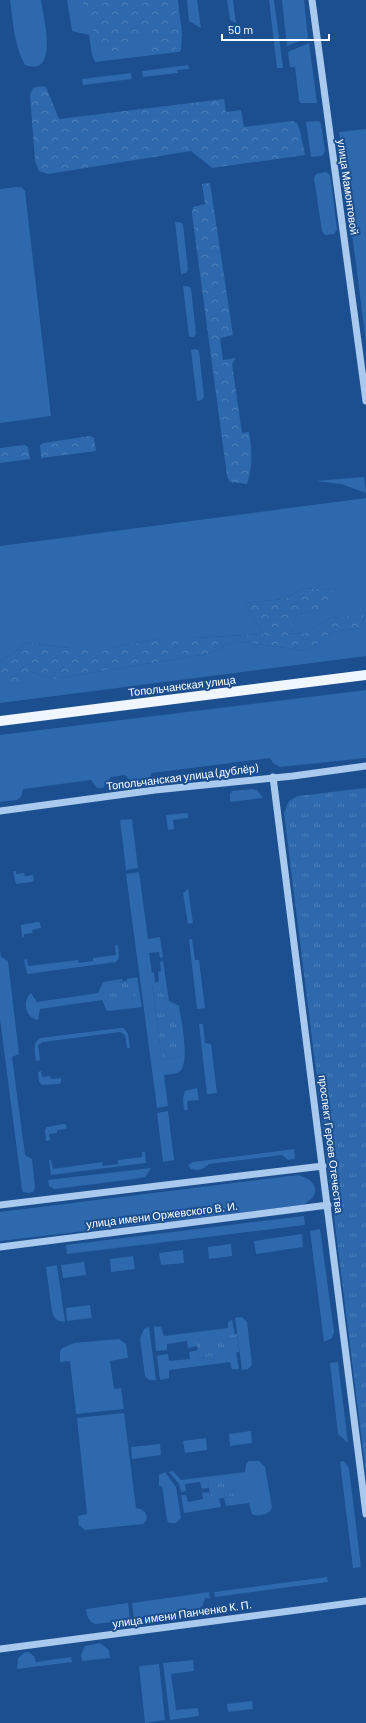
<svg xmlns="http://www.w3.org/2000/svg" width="366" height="1723" viewBox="0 0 366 1723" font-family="Barlow,sans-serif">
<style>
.grass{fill:#2e69ad}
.forest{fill:url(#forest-crowns)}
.park{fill:url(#park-tufts)}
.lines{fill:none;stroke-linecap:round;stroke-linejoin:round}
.minor{stroke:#a9c9ee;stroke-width:7}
.major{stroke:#f0f6ff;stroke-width:10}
.labels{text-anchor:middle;stroke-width:4;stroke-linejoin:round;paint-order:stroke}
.street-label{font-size:11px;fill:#fff;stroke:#1b4f8f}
</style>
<defs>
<pattern id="forest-crowns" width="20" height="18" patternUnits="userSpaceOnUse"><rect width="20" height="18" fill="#2e69ad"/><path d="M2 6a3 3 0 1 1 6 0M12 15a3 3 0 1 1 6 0" fill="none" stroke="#4d80b9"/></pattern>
<pattern id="park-tufts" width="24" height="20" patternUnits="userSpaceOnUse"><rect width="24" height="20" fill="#2e69ad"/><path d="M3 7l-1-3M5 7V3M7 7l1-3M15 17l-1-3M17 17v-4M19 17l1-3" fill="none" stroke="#4d80b9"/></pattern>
</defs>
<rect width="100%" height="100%" fill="#1b4f8f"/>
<path class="grass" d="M10,0h31c2,16 19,77 -16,65 -11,-19 -12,-44 -15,-65z
M67,0h111l4,34 -1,16 -2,2 -84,10 -3,-7 -3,-20 -17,-4z
M187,0h10l4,28 -12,-7z
M227,0h6l3,23 -6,-3z
M269,0h5l9,68h-6z
M282,0h22l4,38 -21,8z
M309,43l8,60h-16l-2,-2 -4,-34h-5l-2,-15z
M188,65l1,4 -12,1 1,3 -35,4 -1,-6z
M131,73l1,6 -49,6 -1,-6z
M317,121h2l2,3 4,27 -3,5 -11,1 -5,-35z
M366,129v213l-27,-210z
M326,172l4,3 7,54 -3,5 -9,1 -3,-4 -8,-53 2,-4z
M16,187h5l4,4 26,225 -51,7v-234z
M175,222h5l3,2 5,46 -2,3 -5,1z
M183,286h5l3,2 5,46 -2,3h-5z
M196,349l3,2 5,46 -2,3 -5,1 -6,-51z
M364,477l2,16 -25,-9 -25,-3z
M366,498v158l-366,47v-19l20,-4 9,-9 25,8 153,-25 29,-13 71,10 25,-19 30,-4 3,-17 -16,5 -19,2 -22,15 -19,1 8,-20 29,-5 10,-19 -32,-2 -20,11 -40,4 20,31 -71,4h-33l-49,10h-42l-42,-5 -27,19v-116z
M366,690v68l-86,9 -7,-4 -3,-5 -119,15 -1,8 -4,3 -11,1 -10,-10 -14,2 -8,11h-6l-6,-8 -68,9 -2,8 -4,3 -17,2v-67z
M252,789l5,1 6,8 -33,4v-8l2,-3z
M188,813v5l-15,2 1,9 -6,1 -2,-15z
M132,819l6,49 -12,2 -6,-50z
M13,871h3v3l8,-1 1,3 8,-1 1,6 -2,1 -16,2z
M139,872l9,67 12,-2 3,20 -3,1 -1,-6 -10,1 3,20 2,-1 1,10 -3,1 10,77 20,-3 -17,-54 -3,-21h-3l-1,-10 3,-1 -1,-9 3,-1 6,40 10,5c2,14 12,58 0,66 -4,3 -11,2 -15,3l4,31 -11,2 -31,-234z
M188,889l5,34 -5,1 -5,-31z
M38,922l2,1 1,5 -9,2 1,3 -9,1v3l-2,1 -1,-13z
M189,939h3l3,21h4l6,48 -8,1z
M118,945l1,13 -3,4 -88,12 -1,-1 -3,-13 3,-1 1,7 50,-6 1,3 14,-2v-3l23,-3 -1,-9z
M0,951l1,6 7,4 11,93 -7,3 13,98 7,4 3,28 -1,4 -4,2 -7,-1 -1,-3 -22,-170z
M137,977l5,30 -35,4 -5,-11 -62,9 -2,11c-12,-2 -17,-18 -7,-27l6,9 61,-9 5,-11 19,-3 1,2 -16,3 27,-4 -7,1v-2z
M199,1024h4l2,19 6,1 6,49 -10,1z
M120,1028h4l4,6 2,14h-3l-2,-13 -5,-3 -77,10 -5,3 2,15 -4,1c-1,-9 -4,-18 4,-23z
M41,1071l1,6 8,-1 1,3 10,-1v4l-2,2 -17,1 -3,-3 -1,-10z
M197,1088l2,12 -12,1 1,9h-4l-1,-12 2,-7z
M168,1111l6,49 -11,2 -6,-49z
M64,1124l2,1 1,4 -10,1v3l-8,1 1,6 -4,1 -1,-11 2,-3z
M294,1149l1,10 -7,1 -6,-5 -73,9c-6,6 -10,7 -18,5l-3,-4 5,-3z
M142,1152h3l1,11 -95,12 -2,-15h2l2,9 49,-7 1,4 15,-2v-4l24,-3z
M151,1168l-6,9 -11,2 -80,10 -5,-3 -1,-6z
M298,1175c20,5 24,21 4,30l-302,36v-29z
M304,1216l1,9 -238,29 -1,-9z
M320,1229l14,103 -2,6 -8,4 -14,-111z
M302,1234l1,13 -47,7 -2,-13z
M231,1244l1,12 -23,3 -1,-12z
M183,1250l1,13 -23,2 -2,-12z
M133,1256l2,13 -24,3 -1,-13z
M84,1262l2,13 -23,3 -2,-13z
M57,1265l8,57c-8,-1 -11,-3 -13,-10l-6,-45z
M90,1305l2,13 -25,3 -1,-13z
M242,1317l5,5 5,43 -4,4 -6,1 -7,-52z
M232,1319l3,16 -38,5v6l-9,2 -1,-7 -20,3v6l-11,1 -2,-25 7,1 3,9 64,-8v-5z
M149,1327l7,53c-5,1 -8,0 -11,-4l-5,-37 4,-10z
M119,1339l7,5 2,14 -18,3 4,28 7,-1 3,21 -48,5 -6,-53 -10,1v-10l2,-4 12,-5z
M198,1350l1,8 37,-6 3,17h-7l-2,-7 -61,8v8l-9,2 -3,-24 11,-2 1,7 21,-2 -1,-7z
M338,1362l10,81 -10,-9 -8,-71z
M124,1413l12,95c9,1 15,9 7,16l-58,6 -6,-5 -1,-9 9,-2 -10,-96z
M251,1431l1,12 -22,3 -1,-12z
M206,1438l1,12 -22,3 -2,-12z
M160,1444l1,11 -29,4 -1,-12z
M249,1461h10l6,6 7,40c-2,8 -13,10 -20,7l-3,-11 -23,3 -2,-8 10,-2 -26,-14 1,6 -7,1 -2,-7 -15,2 1,7 -5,1 -2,-8 -10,-12 4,-1 8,9 64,-8 1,-8z
M344,1461l5,7 12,99 -8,1 -13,-106z
M165,1472l11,15 5,31 -5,5h-7l-2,-3 -5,-34h-3v-11z
M209,1492l2,7 8,-1 2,9 -37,6 -3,-18h5l2,7 15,-3 -1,-6z
M327,1577l1,5 -113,15 -1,-5z
M209,1592l1,6h-5l-2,7 -4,4 -65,10 -2,-16z
M128,1603l2,17 -35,4c-7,-3 -8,-8 -9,-15z
M100,1643l9,7 1,8 -28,3 -1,-6 4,-9z
M28,1652l6,4 2,6 35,-5 1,5 -55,7 1,-11 6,-5z
M193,1660l1,11 -23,3 5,36 22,-2 1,8 -29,4 -7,-57z
M159,1664l6,56 -20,3 -6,-57z
M252,1701l1,8 -25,3 -1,-8z"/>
<path class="forest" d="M82,0h93l5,37 -1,9 -5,5 -23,1 -5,-3 3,-8 -2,-7 -8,-2c-10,8 -7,17 -17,24l-16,-5 -19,-30z
M41,86l5,1 13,32 165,-20 2,13 15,-2 3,17 49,-6 4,2 3,8 5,24 -93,13 -21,-17 -143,23 -9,-3 -4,-10 -5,-66 3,-7z
M210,183l23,152 -13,3 3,22 13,-2 -4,6 10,69 7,-1c3,18 4,34 -2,52l-17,-2 -3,-6 -35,-262 1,-7 12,-3 -3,-20z
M90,436l4,2 2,13 -55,7 -1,-13 3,-2z
M25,445l3,2 2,12 -30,4v-15z
M304,588l33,2 -11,20 -29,4 -8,20 19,-1 22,-15 19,-2 16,-6 -3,18 -30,4 -25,19 -71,-10 -29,13 -153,25 -25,-8 -9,10 -20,3v-22l27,-19 42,5h42l49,-10h33l71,-4 -20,-31 40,-4z"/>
<path class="park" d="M366,788v686l-82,-661 5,-12 9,-5z
M134,980l2,16 -29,4v-16z
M162,981l3,22 11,6 6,48 -20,3 -10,-77z
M237,1334l2,18 -40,6 -3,-18z
M232,1479l2,17 -23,4 -3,-18z"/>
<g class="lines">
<path class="minor" d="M312,0l54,401
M273,777l93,737
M0,811l155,-21 138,-14 73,-10
M0,1205l323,-39
M0,1247l328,-42
M0,1649l366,-48"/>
<path class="major" d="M0,721l366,-46"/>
</g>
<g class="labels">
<g class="street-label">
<text transform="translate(348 187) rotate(82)" y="4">улица Мамонтовой</text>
<text transform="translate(182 686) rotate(-7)" y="4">Топольчанская улица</text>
<text transform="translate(182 777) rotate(-7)" y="4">Топольчанская улица (дублёр)</text>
<text transform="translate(331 1144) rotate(83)" y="4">проспект Героев Отечества</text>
<text transform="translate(162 1215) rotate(-7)" y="4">улица имени Оржевского В. И.</text>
<text transform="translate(182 1614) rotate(-8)" y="4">улица имени Панченко К. П.</text>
</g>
</g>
<path d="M222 34v6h107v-6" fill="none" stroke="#ffffff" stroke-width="2"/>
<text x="228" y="34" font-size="12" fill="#ffffff" stroke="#1b4f8f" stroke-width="3" paint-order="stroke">50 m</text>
</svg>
